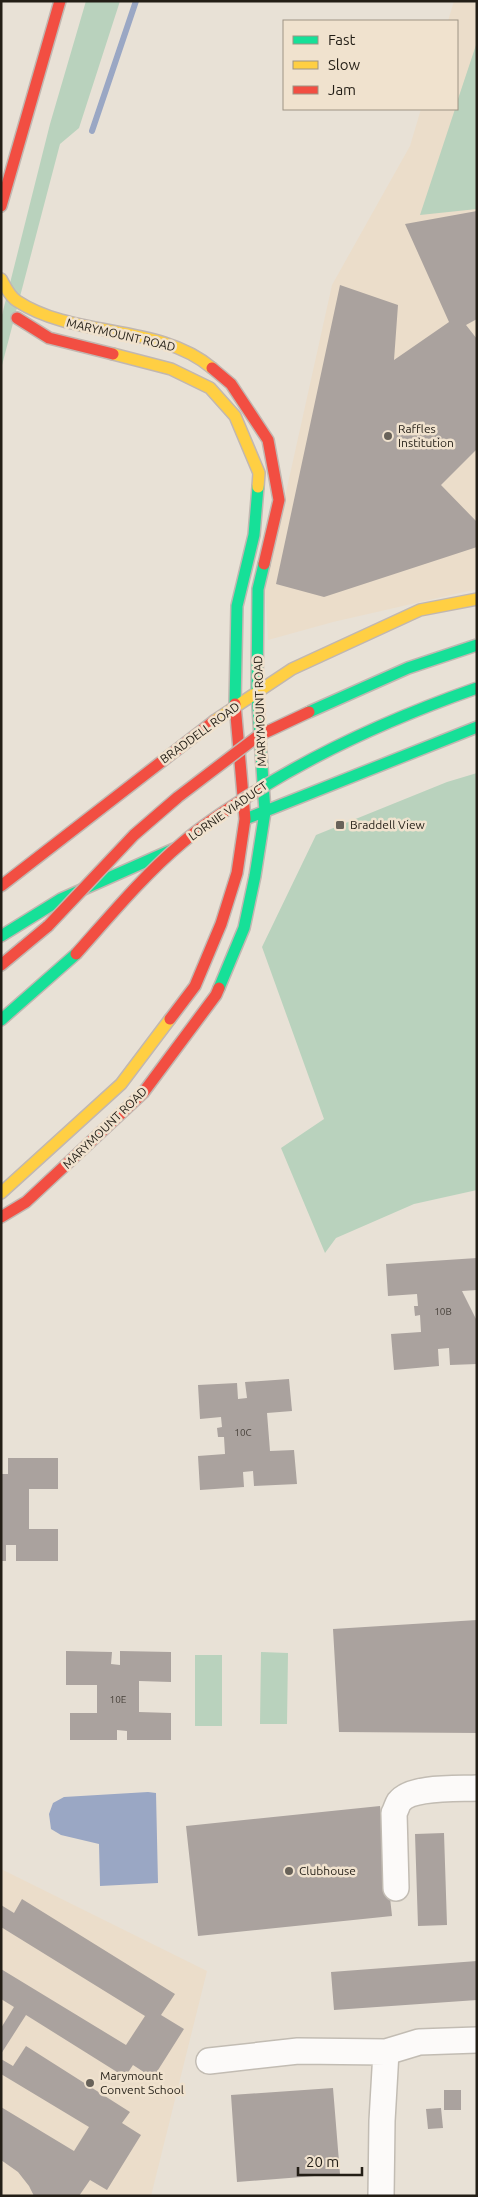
<svg xmlns="http://www.w3.org/2000/svg" width="478" height="2197" viewBox="0 0 478 2197" font-family="Ubuntu,sans-serif">
<style>
.built{fill:#ebddca}
.green{fill:#b9d2bd}
.water{fill:#9aa7c4}
.lines{fill:none;stroke-linecap:round;stroke-linejoin:round}
.stream{stroke:#9aa7c4;stroke-width:6}
.building{fill:#aaa29e}
.street-casing{stroke:#c2bcb3;stroke-width:28}
.fast-casing{stroke:#c1b7b1;stroke-width:14}
.slow-casing{stroke:#c1b7b1;stroke-width:14}
.jam-casing{stroke:#c1b7b1;stroke-width:14}
.street{stroke:#fcfaf9;stroke-width:25}
.fast{stroke:#16e098;stroke-width:11}
.slow{stroke:#ffcf43;stroke-width:11}
.jam{stroke:#f24e42;stroke-width:11}
.fast-bridge-casing{stroke:#c1b7b1;stroke-width:14;stroke-linecap:butt}
.jam-bridge-casing{stroke:#c1b7b1;stroke-width:14;stroke-linecap:butt}
.fast-bridge{stroke:#16e098;stroke-width:11}
.jam-bridge{stroke:#f24e42;stroke-width:11}
.poi-dot{fill:#686259;stroke:#f0e2ce;stroke-width:2}
.labels{text-anchor:middle;stroke-width:5;stroke-linejoin:round;paint-order:stroke}
.number-label{font-size:10px;fill:#453f38}
.street-label{font-size:12px;fill:#231e16;stroke:#f0e2ce}
.poi-label{font-size:12px;fill:#231e16;stroke:#f0e2ce;text-anchor:start}
</style>
<rect width="100%" height="100%" fill="#e8e1d6"/>
<path class="built" d="M454,1h23v588l-144,33 -65,18 -3,-53 67,-302 78,-139 11,-37h36v-88h-9z
M1,1869l206,102 -56,225h-150z"/>
<path class="green" d="M86,1h34l-41,127 -19,16 -59,225v-50l49,-195z
M477,42v167l-57,6 35,-106h2v-7z
M477,773v417l-63,14 -78,34 -11,15 -44,-105 43,-29 -62,-172 54,-112 131,-53z
M261,1652l27,1 -1,71h-27z
M195,1655h27v71h-27z"/>
<path class="water" d="M148,1792l8,1 2,90 -58,3 -1,-42 -38,-9 -10,-6 -2,-15 4,-11 11,-6z"/>
<g class="lines">
<path class="stream" d="M92,131l44,-130"/>
</g>
<path class="building" d="M477,211v108l-11,6 11,14v110l-36,36 36,37v25l-153,50 -48,-13 64,-299 58,20 -4,55 55,-38 -44,-98z
M477,1258v32l-15,1 15,30v43l-27,1 -1,-17 -11,1 1,17 -45,4 -3,-36 30,-2 -1,-17 -5,1 -1,-10h4l-1,-12 -29,2 -2,-32z
M289,1379l3,32 -25,2 3,38 24,-1 3,34 -43,2 -1,-15 -10,1 1,15 -44,3 -2,-34 27,-2 -1,-17h-6l-1,-9 5,-1 -1,-10 -21,2 -2,-34 39,-2 1,16 9,-1 -2,-16z
M8,1458h50v31h-29v40h29v32h-42v-16h-10v16h-5v-87h7z
M477,1620v113l-138,-1 -6,-103z
M66,1651l46,1 -1,12 9,1v-14l51,1v30l-32,-1v31l32,1v27h-44v-9l-10,-1v10h-47v-27h27v-28h-31z
M380,1806l12,110 -194,20 -12,-110z
M444,1833l3,92 -29,1 -3,-92z
M22,1899l153,95 -14,21 23,14 -31,49 -20,-13 -8,12 -99,-62 -25,39v-26l13,-21 -13,-8v-30l125,76 19,-29 -144,-89v-22l13,8z
M477,1961v39l-143,10 -3,-38z
M26,2046l104,66 -8,11 19,12 -34,55 -17,-10 -11,16h-45l-5,-10 -11,-14 -17,-12v-53l73,44 15,-24 -88,-53v-15l12,7z
M333,2088l7,86 -103,8 -6,-87z
M444,2090h17v20h-17z
M441,2108l2,20 -15,1 -2,-20z"/>
<g class="lines">
<defs>
<path id="street" d="M396,1888l-2,-75c2,-3 3,-8 5,-11 12,-16 59,-13 78,-14
M209,2061l89,-10 88,1
M381,2196l1,-75 4,-69 33,-10 58,-2"/>
<path id="fast" d="M235,704l2,-98 17,-71 4,-48
M248,818l229,-91
M1,936l60,-37 113,-50
M219,988l25,-60 11,-52 10,-64 -8,-120 1,-103 6,-25
M1,1020l75,-66"/>
<path id="slow" d="M1,279c4,7 9,18 16,22 58,38 142,22 195,67
M113,354l58,15 39,19 25,28 24,57 -1,14
M214,721l78,-52 128,-59 57,-11
M1,1193l120,-109 49,-65"/>
<path id="jam" d="M1,206l59,-205
M17,318l32,20 64,16
M212,368l19,16 37,56 11,60 -15,64
M1,886l213,-165
M1,965l47,-39
M170,1019l25,-33 26,-62 16,-51 8,-54 -10,-115
M1,1217l25,-15 117,-109 73,-98 3,-7"/>
</defs>
<use href="#street" class="street-casing"/>
<use href="#fast" class="fast-casing"/>
<use href="#slow" class="slow-casing"/>
<use href="#jam" class="jam-casing"/>
<use href="#street" class="street"/>
<use href="#fast" class="fast"/>
<use href="#slow" class="slow"/>
<use href="#jam" class="jam"/>
<defs>
<path id="fast-bridge" d="M309,712l99,-44 69,-23
M258,790c69,-43 142,-75 219,-102"/>
<path id="jam-bridge" d="M48,926l86,-91 44,-38 80,-61 51,-24
M76,954c34,-38 67,-78 106,-111 23,-20 50,-37 76,-53"/>
</defs>
<use href="#fast-bridge" class="fast-bridge-casing"/>
<use href="#jam-bridge" class="jam-bridge-casing"/>
<use href="#fast-bridge" class="fast-bridge"/>
<use href="#jam-bridge" class="jam-bridge"/>
</g>
<g class="poi-dot">
<circle cx="388" cy="436" r="5"/>
<rect x="335" y="820" width="10" height="10" rx="2.5"/>
<circle cx="289" cy="1871" r="5"/>
<circle cx="90" cy="2083" r="5"/>
</g>
<g class="labels">
<g class="number-label">
<text x="443" y="1315">10B</text>
<text x="243" y="1436">10C</text>
<text x="118" y="1703">10E</text>
</g>
<g class="street-label">
<text transform="translate(121 335) rotate(13)" y="4">MARYMOUNT ROAD</text>
<text transform="translate(260 711) rotate(-92)" y="4">MARYMOUNT ROAD</text>
<text transform="translate(200 733) rotate(-36)" y="4">BRADDELL ROAD</text>
<text transform="translate(228 811) rotate(-35)" y="4">LORNIE VIADUCT</text>
<text transform="translate(105 1128) rotate(-44)" y="4">MARYMOUNT ROAD</text>
</g>
<g class="poi-label">
<text x="398" y="433">Raffles<tspan x="398" dy="14">Institution</tspan></text>
<text x="350" y="829">Braddell View</text>
<text x="299" y="1875">Clubhouse</text>
<text x="100" y="2080">Marymount<tspan x="100" dy="14">Convent School</tspan></text>
</g>
</g>
<rect width="478" height="2197" fill="none" stroke="#231e16" stroke-width="5"/>
<rect x="283" y="20" width="175" height="90" fill="#f0e2ce" stroke="#9e9484"/>
<rect x="293" y="36" width="25" height="8" fill="#16e098" stroke="#9e9484"/>
<text x="328" y="45" font-size="15" fill="#231e16">Fast</text>
<rect x="293" y="61" width="25" height="8" fill="#ffcf43" stroke="#9e9484"/>
<text x="328" y="70" font-size="15" fill="#231e16">Slow</text>
<rect x="293" y="86" width="25" height="8" fill="#f24e42" stroke="#9e9484"/>
<text x="328" y="95" font-size="15" fill="#231e16">Jam</text>
<path d="M298 2167v8h64v-8" fill="none" stroke="#231e16" stroke-width="2.5"/>
<text x="306" y="2167" font-size="15" fill="#231e16" stroke="#f0e2ce" stroke-width="4" paint-order="stroke">20 m</text>
</svg>
